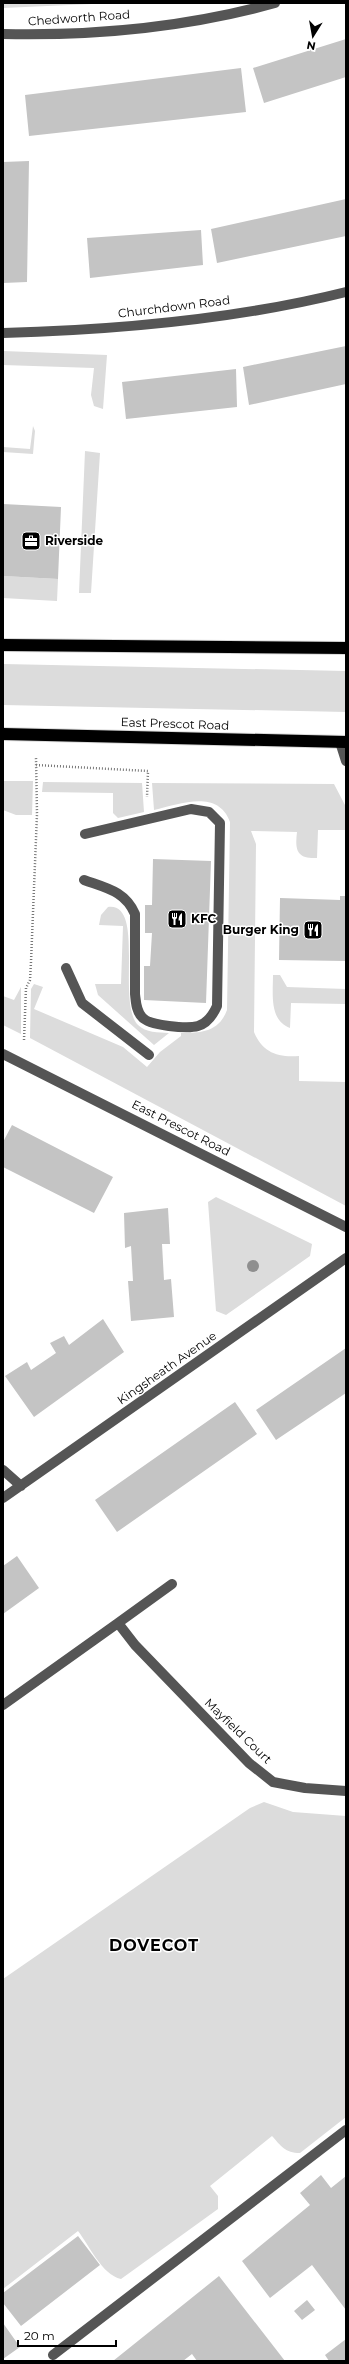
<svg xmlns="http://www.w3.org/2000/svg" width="349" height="2364" viewBox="0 0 349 2364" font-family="Montserrat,sans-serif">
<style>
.green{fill:#dcdcdc}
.building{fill:#c4c4c4}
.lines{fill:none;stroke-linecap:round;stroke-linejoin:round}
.highway-casing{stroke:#dbdbdb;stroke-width:14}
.path{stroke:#777;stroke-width:2.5;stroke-dasharray:1 2;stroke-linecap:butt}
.minor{stroke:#555;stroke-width:10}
.highway{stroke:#000;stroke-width:12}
.tree{fill:#8f8f8f}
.labels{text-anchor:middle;stroke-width:3;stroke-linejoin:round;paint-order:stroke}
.street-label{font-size:12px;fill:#000;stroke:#fff}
.poi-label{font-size:12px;font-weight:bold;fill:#000;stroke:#fff;text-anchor:start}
.district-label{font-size:16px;font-weight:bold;letter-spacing:1px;fill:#000;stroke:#fff}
</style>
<rect width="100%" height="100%" fill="#fff"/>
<path class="green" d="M3,3h111l-111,5z
M3,351l104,4 -4,54 -9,-3 -3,-11 3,-27 -91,-3z
M33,426l2,5 -2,23 -30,-2v-5l27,2z
M85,451l15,2 -9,140h-12z
M3,576l55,3 -1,22 -54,-3z
M3,664l343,7v41l-343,-7z
M3,781h30l-1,34h-16l-13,-5z
M43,782l99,1 2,29 -26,6 -5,-5v-20l-71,-1z
M152,783l182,1 12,23v23h-28l-1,28c-21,1 -22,-9 -20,-26l-46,-1 5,13 -2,188c8,20 24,26 45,24v25l47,1v124l-316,-168 1,-49 3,-5 9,3 -9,22 89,38 24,20 13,-15 21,-16v-3c20,0 38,-1 46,-23l3,-188c-12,-33 -50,-18 -76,-12z
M108,907c38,-5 8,96 30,118 8,8 20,7 31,8l-15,12 -56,-50 -3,-11h26l2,-58 -24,-1 2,-10z
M273,975h7l7,12 59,2v15l-55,-1 -1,25c-21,-8 -17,-34 -17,-53z
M21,987v47l-18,-9v-29l11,4z
M216,1197l96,47 -2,12 -84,59 -10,-4 -8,-109z
M264,1802l29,10 53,4v301l-46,36c-15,0 -19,-7 -28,-17l-62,50 8,10v13l-97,70c-19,-4 -32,-34 -43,-48l-75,58v-310l247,-171z"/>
<path class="building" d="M346,39v38l-82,26 -11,-35z
M241,68l5,44 -217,24 -4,-41z
M29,161l-2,121 -24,1v-121z
M346,199v37l-129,27 -6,-34z
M201,230l2,35 -113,13 -3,-40z
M346,346v38l-97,21 -6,-38z
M236,369l1,38 -111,12 -4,-37z
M3,504l58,3 -3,72 -55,-3z
M153,859l58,2 -5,142 -62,-3v-34h6l2,-33h-7v-28h7z
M340,896h6v65l-67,-1 1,-62 60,2z
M12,1125l101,52 -19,36 -91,-46v-25z
M168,1208l2,36h-8l2,36 7,-1 3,38 -43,4 -3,-40h5l-2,-35 -6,2 -1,-35z
M103,1319l21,33 -90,65 -29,-41 22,-14 4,8 25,-17 -6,-10 14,-7 5,9z
M346,1348v45l-70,47 -20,-30z
M235,1402l22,32 -140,98 -22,-32z
M17,1556l22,32 -36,26v-48z
M321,2175l10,13 15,-12v134l-34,-45 -42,33 -28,-37 68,-56 -10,-12z
M78,2236l22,29 -79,61 -18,-23v-10z
M219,2276l66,85h-88l-5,-7 -9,7h-70z
M307,2300l8,10 -13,10 -8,-9z
M3,2323l17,24 -17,12z
M346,2339v22h-17l-4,-6z"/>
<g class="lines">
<defs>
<path id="highway" d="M3,645l343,3
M3,734l343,8"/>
</defs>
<use href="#highway" class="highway-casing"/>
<path class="path" d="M36,765l112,6 -1,26
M24,1040l2,-52 4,-8 1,-18 6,-148 -1,-56"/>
<path class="minor" d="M3,34c90,2 185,-7 272,-31
M3,333c115,-3 231,-13 343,-41
M340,742l6,19
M84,880c22,8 41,11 51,34v80c1,8 1,17 7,23 7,9 46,12 56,9 10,-3 15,-11 19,-20l3,-183 -11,-11 -18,-3 -106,25
M66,968l16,35 67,52
M3,1054l343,173
M3,1470l18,16
M3,1498l343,-240
M118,1623l54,-39
M3,1705l115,-82 17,22 114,118 24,19 32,6 41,3
M53,2355l293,-225"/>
<use href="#highway" class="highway"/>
</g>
<circle class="tree" cx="253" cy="1266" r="6"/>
<defs>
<symbol id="office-square" viewBox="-11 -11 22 22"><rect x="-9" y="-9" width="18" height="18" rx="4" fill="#000" stroke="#fff"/><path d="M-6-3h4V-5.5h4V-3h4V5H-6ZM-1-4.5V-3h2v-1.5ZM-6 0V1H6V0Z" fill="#fff"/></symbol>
<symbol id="restaurant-square" viewBox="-11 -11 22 22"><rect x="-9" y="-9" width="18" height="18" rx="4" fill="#000" stroke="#fff"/><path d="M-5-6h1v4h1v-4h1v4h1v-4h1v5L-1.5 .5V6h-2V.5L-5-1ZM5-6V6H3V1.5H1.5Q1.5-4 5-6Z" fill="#fff"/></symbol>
</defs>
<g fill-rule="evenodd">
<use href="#office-square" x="20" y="530" width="22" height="22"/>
<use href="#restaurant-square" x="166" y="908" width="22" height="22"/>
<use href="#restaurant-square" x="302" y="919" width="22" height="22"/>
</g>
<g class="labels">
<g class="street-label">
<text transform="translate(79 18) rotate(-4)" y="4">Chedworth Road</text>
<text transform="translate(174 307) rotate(-7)" y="4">Churchdown Road</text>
<text transform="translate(175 724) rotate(2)" y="4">East Prescot Road</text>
<text transform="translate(181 1128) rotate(27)" y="4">East Prescot Road</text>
<text transform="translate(167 1368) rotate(-35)" y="4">Kingsheath Avenue</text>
<text transform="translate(238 1731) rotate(44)" y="4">Mayfield Court</text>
</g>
<g class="poi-label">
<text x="45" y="545">Riverside</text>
<text x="191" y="923">KFC</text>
<text x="299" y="934" text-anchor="end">Burger King</text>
</g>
<g class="district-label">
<text x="154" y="1951">DOVECOT</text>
</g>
</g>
<rect width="349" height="2364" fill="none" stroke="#000000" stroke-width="8"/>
<g transform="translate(313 36) rotate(191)" stroke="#ffffff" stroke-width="3" paint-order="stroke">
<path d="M0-3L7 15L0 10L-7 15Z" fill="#000000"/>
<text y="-6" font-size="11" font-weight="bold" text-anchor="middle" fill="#000000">N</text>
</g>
<path d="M18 2340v6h98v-6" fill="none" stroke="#000000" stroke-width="2"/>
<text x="24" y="2340" font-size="12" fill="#000000" stroke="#ffffff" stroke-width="3" paint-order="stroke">20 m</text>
</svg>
